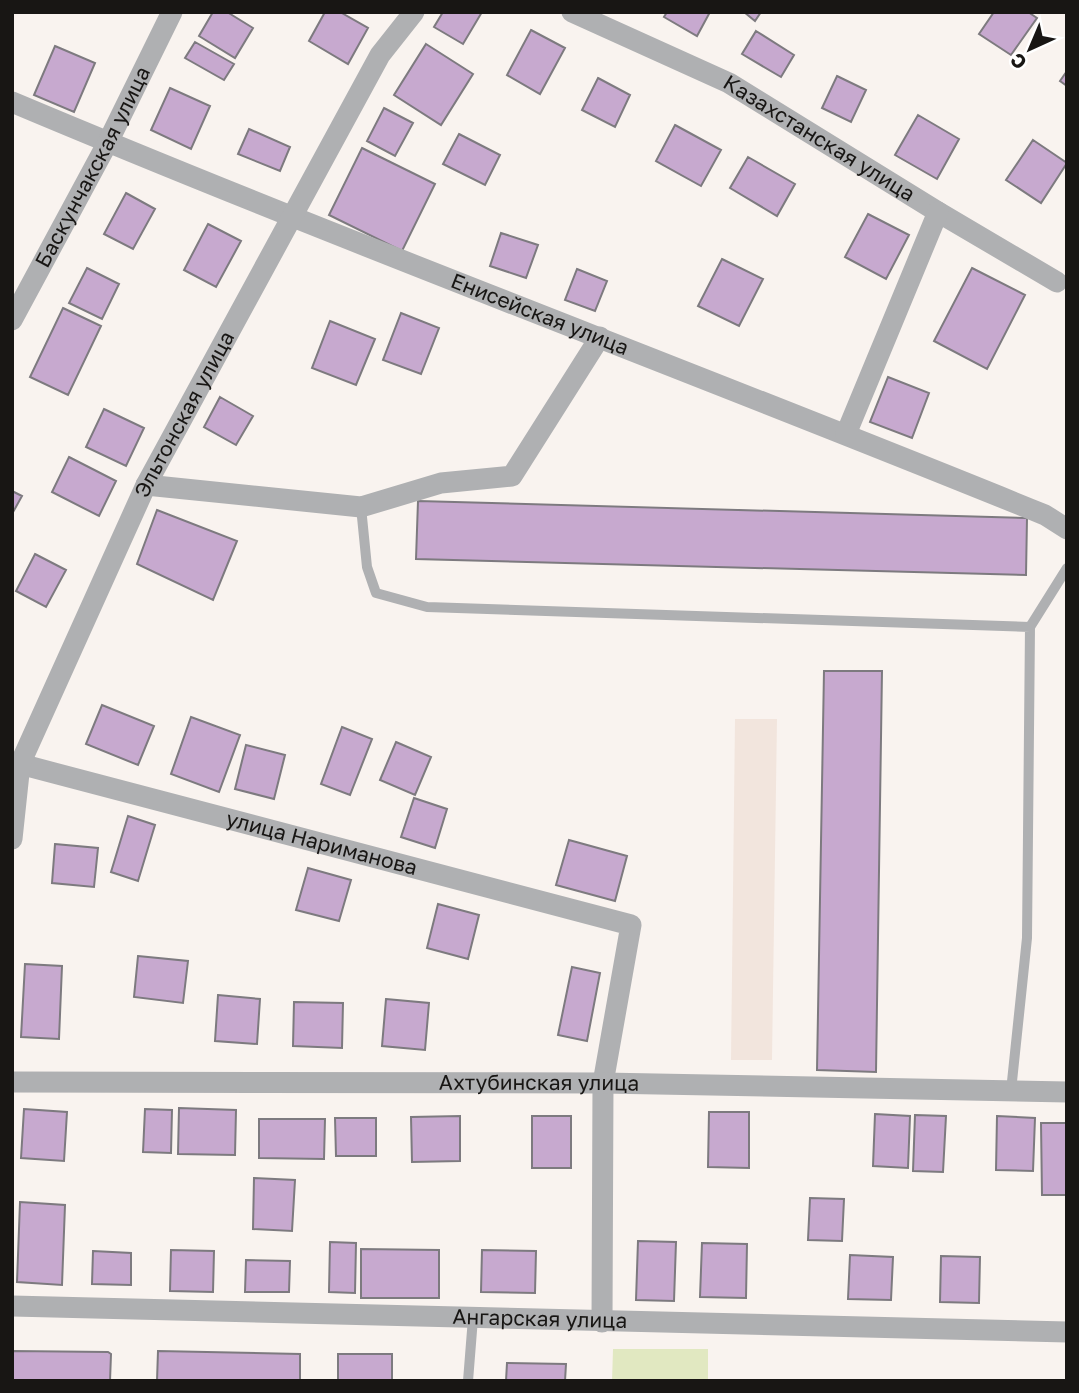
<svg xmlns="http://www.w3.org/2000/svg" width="1079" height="1393" viewBox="0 0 1079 1393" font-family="'Golos Text',sans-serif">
	<rect width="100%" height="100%" fill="#f9f3ef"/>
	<path fill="#f2e5dd" d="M735,719H777L772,1060H731Z"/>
	<path fill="#e1e8c1" d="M613,1349H708V1381H612Z"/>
	<path fill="#c7a9cf" stroke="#7d7a7f" stroke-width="2" d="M213,12H227L253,28L235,58L199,36Z
		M325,12H340L368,28L348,64L309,41Z
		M443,12H482L463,44L434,27Z
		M667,12H710L697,36L664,17Z
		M744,12H761L755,21Z
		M994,12H1028L1037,18L1011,55L979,34Z
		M531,30L565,48L540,94L507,75Z
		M756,31L794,55L781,77L742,54Z
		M195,42L234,64L224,80L185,58Z
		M426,44L473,74L441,125L394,95Z
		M55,46L95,63L74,112L34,95Z
		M1067,71V86L1060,81Z
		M837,76L866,90L851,122L822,108Z
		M598,78L630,95L615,127L582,110Z
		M170,88L210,106L191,149L151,130Z
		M384,108L413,123L395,156L367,141Z
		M918,115L959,139L937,179L895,155Z
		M675,125L721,150L701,186L656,161Z
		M249,129L290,147L280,171L238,154Z
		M459,134L500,155L485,185L443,164Z
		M1033,140L1067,163L1041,203L1006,180Z
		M362,148L435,184L402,251L329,215Z
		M748,157L795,184L777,216L730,188Z
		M126,193L155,209L133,249L104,234Z
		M868,214L909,235L886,279L845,257Z
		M208,224L241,241L216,287L184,270Z
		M501,233L538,245L526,278L490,266Z
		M722,259L763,279L739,326L698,306Z
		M87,268L119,284L102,319L69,303Z
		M972,268L1025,295L987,369L934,341Z
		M577,269L607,281L595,311L565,300Z
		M63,308L101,326L68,395L30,377Z
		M401,313L439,328L421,374L383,360Z
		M330,321L375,339L356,385L312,368Z
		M888,377L929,393L912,438L870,422Z
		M220,397L253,416L236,445L204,427Z
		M104,409L144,428L126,466L86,447Z
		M69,457L116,481L99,516L52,492Z
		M12,491L22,496L12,514Z
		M418,501L1027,518L1026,575L416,559Z
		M157,510L237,541L213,600L137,564Z
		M35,554L66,570L46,607L16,591Z
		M824,671H882L876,1072L817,1070Z
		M102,705L154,726L138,765L86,744Z
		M191,717L240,735L219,792L171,774Z
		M342,727L372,739L350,795L321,784Z
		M396,742L431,757L415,795L380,780Z
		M246,745L285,755L274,799L235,789Z
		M414,798L447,809L435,848L401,837Z
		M128,816L155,825L138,881L111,872Z
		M569,840L627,856L615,901L556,885Z
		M55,844L98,848L94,887L52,883Z
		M308,868L351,880L339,921L296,910Z
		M438,904L479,915L468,959L427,948Z
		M138,956L188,961L183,1003L134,997Z
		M25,964L62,966L59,1039L21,1037Z
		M572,967L600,973L587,1041L558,1035Z
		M218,995L260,999L257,1044L215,1041Z
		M386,999L429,1003L425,1050L382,1046Z
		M294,1002L343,1003L342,1048L293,1046Z
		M179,1108L236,1110L235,1155L178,1154Z
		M24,1109L67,1112L64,1161L21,1158Z
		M145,1109L172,1110L171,1153L143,1152Z
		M709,1112H749V1168L708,1167Z
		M875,1114L910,1116L908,1168L873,1166Z
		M915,1115L946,1116L943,1172L913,1171Z
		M460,1116V1161L412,1162L411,1117Z
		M532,1116H571V1168H532Z
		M997,1116L1035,1118L1033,1171L996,1170Z
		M335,1118H376V1156H336Z
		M259,1119H325L324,1159L259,1158Z
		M1041,1123H1067V1195H1042Z
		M254,1178L295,1180L292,1231L253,1229Z
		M810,1198L844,1199L842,1241L808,1240Z
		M20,1202L65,1205L62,1285L17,1282Z
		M638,1241L676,1242L674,1301L636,1300Z
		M330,1242L356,1243L355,1293L329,1292Z
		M702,1243L747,1244L746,1298L700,1297Z
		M361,1249L439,1250V1298H361Z
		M171,1250L214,1251L213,1292L170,1291Z
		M482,1250L536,1251L535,1293L481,1292Z
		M93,1251L131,1253V1285L92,1284Z
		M850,1255L893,1257L891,1300L848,1299Z
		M941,1256L980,1257L979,1303L940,1302Z
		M246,1260L290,1261L289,1292H245Z
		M12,1351L108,1352L111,1354L110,1381H12Z
		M158,1351L300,1354V1381H157Z
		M338,1354H392V1381H338Z
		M507,1363L566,1364L565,1381H506Z"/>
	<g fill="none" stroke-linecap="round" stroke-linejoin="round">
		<path stroke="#afb0b2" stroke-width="10" d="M361,507L367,567L376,593L427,607L1030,627
			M1011,1091L1027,938L1030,627L1067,568
			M468,1381L473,1318"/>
		<g stroke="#afb0b2" stroke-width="21">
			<path id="s1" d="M572,12L729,83L938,212L1057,282"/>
			<path id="s2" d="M12,102C354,246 702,375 1045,515L1067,529"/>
			<path id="s3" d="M12,320L108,142L172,12"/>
			<path d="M846,434L938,212"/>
			<path d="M146,485L361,507L441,483L512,476L600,337"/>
			<path id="s4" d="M12,763L20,764L631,925L603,1083L602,1322"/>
			<path id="s5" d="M12,839L20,764L146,485L380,55L414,12"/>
			<path id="s6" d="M12,1082L603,1083L1067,1092"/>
			<path id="s7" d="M12,1306L1067,1332"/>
		</g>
	</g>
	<g text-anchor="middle" stroke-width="6" stroke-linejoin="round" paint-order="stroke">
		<g font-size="21" fill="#181614" stroke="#fff">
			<text dy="7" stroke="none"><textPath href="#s1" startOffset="278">Казахстанская улица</textPath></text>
			<text dy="7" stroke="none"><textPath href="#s3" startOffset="173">Баскунчакская улица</textPath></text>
			<text dy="7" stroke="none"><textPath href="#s2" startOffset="569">Енисейская улица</textPath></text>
			<text dy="7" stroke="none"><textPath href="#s5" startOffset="462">Эльтонская улица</textPath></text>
			<text dy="7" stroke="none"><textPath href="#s4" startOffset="320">улица Нариманова</textPath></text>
			<text dy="7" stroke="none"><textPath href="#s6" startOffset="527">Ахтубинская улица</textPath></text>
			<text dy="7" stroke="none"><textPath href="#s7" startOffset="528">Ангарская улица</textPath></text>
		</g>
	</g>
	<rect width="1079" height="1393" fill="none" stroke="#181614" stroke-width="28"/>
	<g transform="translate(1030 49) rotate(224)" stroke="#ffffff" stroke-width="5" paint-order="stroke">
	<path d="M0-5L12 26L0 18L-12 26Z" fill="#181614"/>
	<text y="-10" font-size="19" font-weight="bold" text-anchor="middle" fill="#181614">С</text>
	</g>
</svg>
